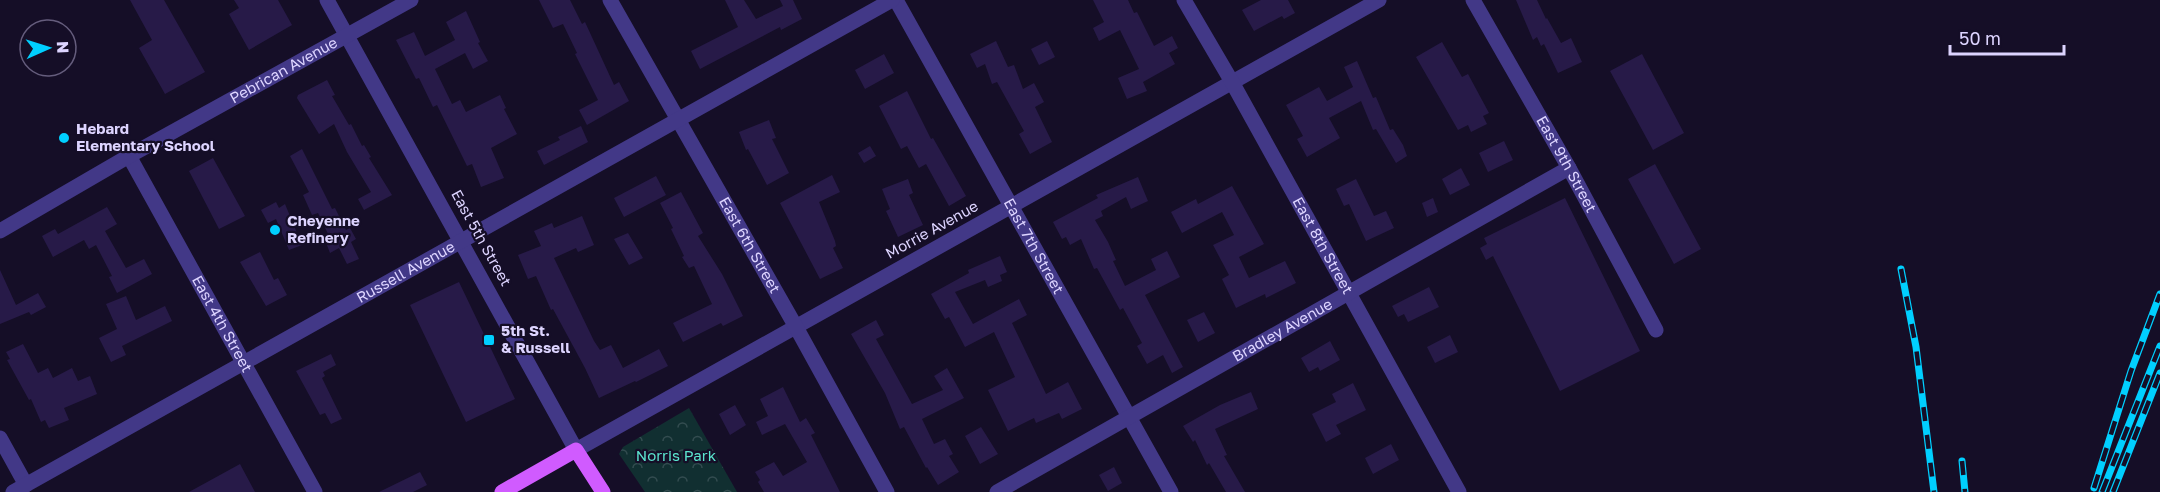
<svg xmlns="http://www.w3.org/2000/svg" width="2160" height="492" viewBox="0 0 2160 492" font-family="'Golos Text',sans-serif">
	<defs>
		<pattern id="park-crowns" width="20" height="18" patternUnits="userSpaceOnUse" patternTransform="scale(1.5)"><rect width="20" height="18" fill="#112f31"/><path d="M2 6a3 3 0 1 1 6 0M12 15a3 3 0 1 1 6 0" fill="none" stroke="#334c50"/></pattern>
	</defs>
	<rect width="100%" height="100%" fill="#150e27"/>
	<path fill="url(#park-crowns)" d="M689,408L737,492H645L619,454L623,447Z"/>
	<path fill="#271a48" d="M130,0H164L205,72L165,94L139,48L152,40Z
		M234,0H278L292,25L249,50L229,14L239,8Z
		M539,0H570L582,24L585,22L614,85L619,82L629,101L587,125L579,110L598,100L575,54L577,53L563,24L553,28Z
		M725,0H744L756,19L783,6L780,0H793L802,19L781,30L780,27L700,69L691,51L738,27Z
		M1093,0H1128L1134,13L1137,12L1154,46L1172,36L1178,48L1169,53L1175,64L1143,82L1147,91L1127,99L1118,78L1139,69L1120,30L1099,41L1093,28L1104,22Z
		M1261,0H1288L1295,13L1284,19L1282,16L1254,31L1242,10Z
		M1516,0H1537L1546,19L1547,18L1561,43L1571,38L1582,62L1558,73L1544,44L1541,46L1537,37L1533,40Z
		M466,11L480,42L478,43L488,61L473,69L465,53L435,69L452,104L460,100L466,112L500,95L506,108L504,109L517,134L491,148L504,178L481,187L472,164L467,166L437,105L433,107L419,78L416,79L396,40L414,32L425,56L455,40L446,22Z
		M996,41L1008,67L1014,65L1023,89L1034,83L1044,102L1035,107L1052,142L1030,154L1019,134L1024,131L997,82L992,84L985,64L977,68L970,54Z
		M1047,41L1055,57L1039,65L1031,49Z
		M1442,42L1462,77L1468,74L1489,113L1483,116L1487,124L1471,132L1468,125L1458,130L1416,57Z
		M884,54L894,73L865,89L855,70Z
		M1642,54L1684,133L1653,150L1610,71Z
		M1357,61L1373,98L1376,97L1390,130L1393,129L1403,145L1407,156L1396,163L1376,129L1373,130L1361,101L1329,118L1340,138L1307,157L1297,139L1303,136L1286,105L1319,87L1327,101L1353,87L1344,67Z
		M327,80L335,95L332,96L349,125L351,124L362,146L364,145L371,157L369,158L392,195L364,210L358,199L371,192L347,152L334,124L319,134L297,98L298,95Z
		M907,91L931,139L933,138L966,196L949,206L926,164L919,168L907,146L901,149L879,106Z
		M769,120L776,138L772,139L789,173L767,185L748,149L746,150L739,132Z
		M581,126L588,142L544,165L537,151L560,140L558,137Z
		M1504,141L1513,160L1488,172L1479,153Z
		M870,146L876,156L864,163L858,153Z
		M302,149L332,209L335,208L346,230L350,228L356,239L351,242L359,259L347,264L339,248L330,253L325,240L330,238L318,213L312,215L303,195L309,192L290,156Z
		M213,158L245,216L219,229L189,171Z
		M1655,164L1701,249L1674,264L1628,179Z
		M1461,168L1470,185L1450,195L1442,179Z
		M832,175L840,192L819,202L835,241L836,246L833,248L843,268L820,279L780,203Z
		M656,176L666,195L624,217L614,198Z
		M1138,177L1148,201L1131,209L1126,197L1101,211L1103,216L1095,220L1108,242L1116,260L1113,261L1125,286L1156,270L1151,259L1167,251L1180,277L1145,295L1183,367L1172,373L1163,355L1147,364L1137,346L1142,343L1123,308L1120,310L1097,268L1094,269L1081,239L1070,245L1066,237L1062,239L1053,222L1098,198L1096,195Z
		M908,179L913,193L909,195L923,225L898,237L886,211L890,209L882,189Z
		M1356,179L1374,216L1386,211L1394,228L1366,241L1349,204L1344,206L1336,189Z
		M1232,186L1264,244L1239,257L1249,278L1285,261L1296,283L1266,298L1265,294L1236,308L1222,279L1229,275L1213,245L1234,235L1222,212L1182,233L1171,212L1196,199L1198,204Z
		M681,192L703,233L698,236L722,274L743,316L723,326L721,323L683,342L673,323L712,304L694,266L689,268L682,257L684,256L671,229L673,228L660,203Z
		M1433,198L1438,212L1427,217L1422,203Z
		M1565,198L1640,351L1560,391L1493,256L1486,260L1480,248L1487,244L1484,238Z
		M276,202L279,208L285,204L302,245L289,250L276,219L268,223L261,210Z
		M107,207L117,224L105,231L126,268L144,259L152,274L117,293L109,277L112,276L96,245L89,249L84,240L53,257L42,236L55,229L58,234Z
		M582,216L594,245L578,252L576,248L554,258L594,341L600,350L611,345L623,368L659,349L668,366L636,382L635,381L599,398L585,368L553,309L551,310L536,276L528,279L518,255L541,246L534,231L552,223L554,228Z
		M628,233L643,258L629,265L614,239Z
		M260,252L274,280L278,278L287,295L266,306L240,262Z
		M1000,256L1007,272L1000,275L1002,281L988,287L985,280L955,292L973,324L1019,299L1027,315L1012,323L1046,394L1068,382L1082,409L1062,419L1059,413L1036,423L1034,418L1008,431L988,390L1015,377L994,332L965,347L949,317L945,319L931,294L969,273L968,270Z
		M0,270L16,305L38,293L46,307L31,315L29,312L0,324Z
		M459,282L515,399L466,422L410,305Z
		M1429,287L1439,307L1408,322L1404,314L1398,317L1392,306Z
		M126,296L136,320L165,306L172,321L122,346L126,355L111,362L99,338L117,329L106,304Z
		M1204,312L1215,333L1198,342L1187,320Z
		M876,320L884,335L876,339L912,404L943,390L934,376L947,368L964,398L922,419L934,444L945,439L953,454L949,456L959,472L938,485L927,467L926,468L904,427L900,429L885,393L851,334Z
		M1450,335L1458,352L1435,363L1427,347Z
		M1330,341L1340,360L1320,371L1318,367L1309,372L1301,358Z
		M23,344L38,373L48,368L53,378L72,368L78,381L90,376L97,394L64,408L69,420L49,428L45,420L41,422L31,399L29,400L7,360L10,359L6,352Z
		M331,354L336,365L323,372L325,376L322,378L342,419L331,424L325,413L320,415L296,371Z
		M1353,383L1366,410L1336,425L1341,434L1326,442L1312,414L1336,402L1332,394Z
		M783,387L800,422L806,418L815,433L811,435L840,492H764L758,482L760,480L755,472L774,462L783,476L807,462L785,424L762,435L756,422L768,416L760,399Z
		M1251,392L1258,409L1215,429L1227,455L1224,456L1245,492H1226L1209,463L1207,465L1195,440L1193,442L1183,426L1220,405Z
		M735,405L746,425L730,435L719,414Z
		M981,427L998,454L980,464L965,436Z
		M1391,444L1399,460L1373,474L1365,458Z
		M240,464L255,492H189Z
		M1114,467L1122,483L1108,491L1099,475Z
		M420,472L427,485L413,492H379Z"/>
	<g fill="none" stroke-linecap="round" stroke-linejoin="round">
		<g stroke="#423887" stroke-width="15">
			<path d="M327,0L576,450L1379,0"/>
			<path id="s1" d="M610,0L796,327L887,492"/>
			<path id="s2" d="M896,0L1171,492"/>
			<path id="s3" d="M1184,0L1232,82L1459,492"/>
			<path id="s4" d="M1473,0L1569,168L1656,330"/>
			<path id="s5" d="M129,156L315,492"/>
			<path id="s6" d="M0,231L129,156L411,0"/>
			<path d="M0,438L26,485"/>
			<path id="s7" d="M13,492L892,0"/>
			<path id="s8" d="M997,492L1569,168"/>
		</g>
		<path stroke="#d05bff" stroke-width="15" d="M502,492L576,450L603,492"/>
		<defs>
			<path id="rail" d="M1901,269L1916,347L1934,492
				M1962,461L1965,492
				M2094,488L2131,371L2160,294
				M2102,492L2160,346
				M2113,492L2160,373"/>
		</defs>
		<use href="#rail" stroke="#00cfff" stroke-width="7"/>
		<use href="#rail" stroke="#150e27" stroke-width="4.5" stroke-dasharray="14" stroke-linecap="butt"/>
	</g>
	<g fill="#00cfff" stroke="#150e27" stroke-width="2">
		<circle cx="64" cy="138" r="6"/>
		<circle cx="275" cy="230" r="6"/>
		<rect x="483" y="334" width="12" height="12" rx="3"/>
	</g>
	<g text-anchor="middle" stroke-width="4.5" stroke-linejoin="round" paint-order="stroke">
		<g font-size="15" fill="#ddd4ff" stroke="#150e27">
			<text dy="5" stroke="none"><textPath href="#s6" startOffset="326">Pebrican Avenue</textPath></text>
			<text dy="5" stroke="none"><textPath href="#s4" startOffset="189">East 9th Street</textPath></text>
			<text transform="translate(932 230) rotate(-29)" y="5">Morrie Avenue</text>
			<text transform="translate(481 238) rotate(61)" y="5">East 5th Street</text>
			<text dy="5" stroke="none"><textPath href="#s1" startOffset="282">East 6th Street</textPath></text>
			<text dy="5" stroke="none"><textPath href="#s2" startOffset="282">East 7th Street</textPath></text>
			<text dy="5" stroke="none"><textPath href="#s3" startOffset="282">East 8th Street</textPath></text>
			<text dy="5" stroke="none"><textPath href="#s7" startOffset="450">Russell Avenue</textPath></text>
			<text dy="5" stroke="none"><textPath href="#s5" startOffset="192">East 4th Street</textPath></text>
			<text dy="5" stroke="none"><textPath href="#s8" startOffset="328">Bradley Avenue</textPath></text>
		</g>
		<g font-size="15" font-weight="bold" fill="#ddd4ff" stroke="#150e27" text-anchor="start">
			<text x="76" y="134">Hebard<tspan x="76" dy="17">Elementary School</tspan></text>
			<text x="287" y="226">Cheyenne<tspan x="287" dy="17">Refinery</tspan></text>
			<text x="501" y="336">5th St.<tspan x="501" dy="17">&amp; Russell</tspan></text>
		</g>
		<g font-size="15" fill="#5be4ce" stroke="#150e27">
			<text x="676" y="461">Norris Park</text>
		</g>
	</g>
	<g transform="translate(48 48) rotate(87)"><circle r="28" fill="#150e27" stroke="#655d7d" stroke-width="1.5"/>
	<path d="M0-4.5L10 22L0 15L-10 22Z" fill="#00cfff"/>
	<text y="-9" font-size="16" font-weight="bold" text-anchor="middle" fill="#ddd4ff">N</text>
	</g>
	<path d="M1950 45v9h114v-9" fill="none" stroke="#ddd4ff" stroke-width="3"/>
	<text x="1959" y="45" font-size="18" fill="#ddd4ff" stroke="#150e27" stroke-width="4.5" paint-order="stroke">50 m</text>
</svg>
